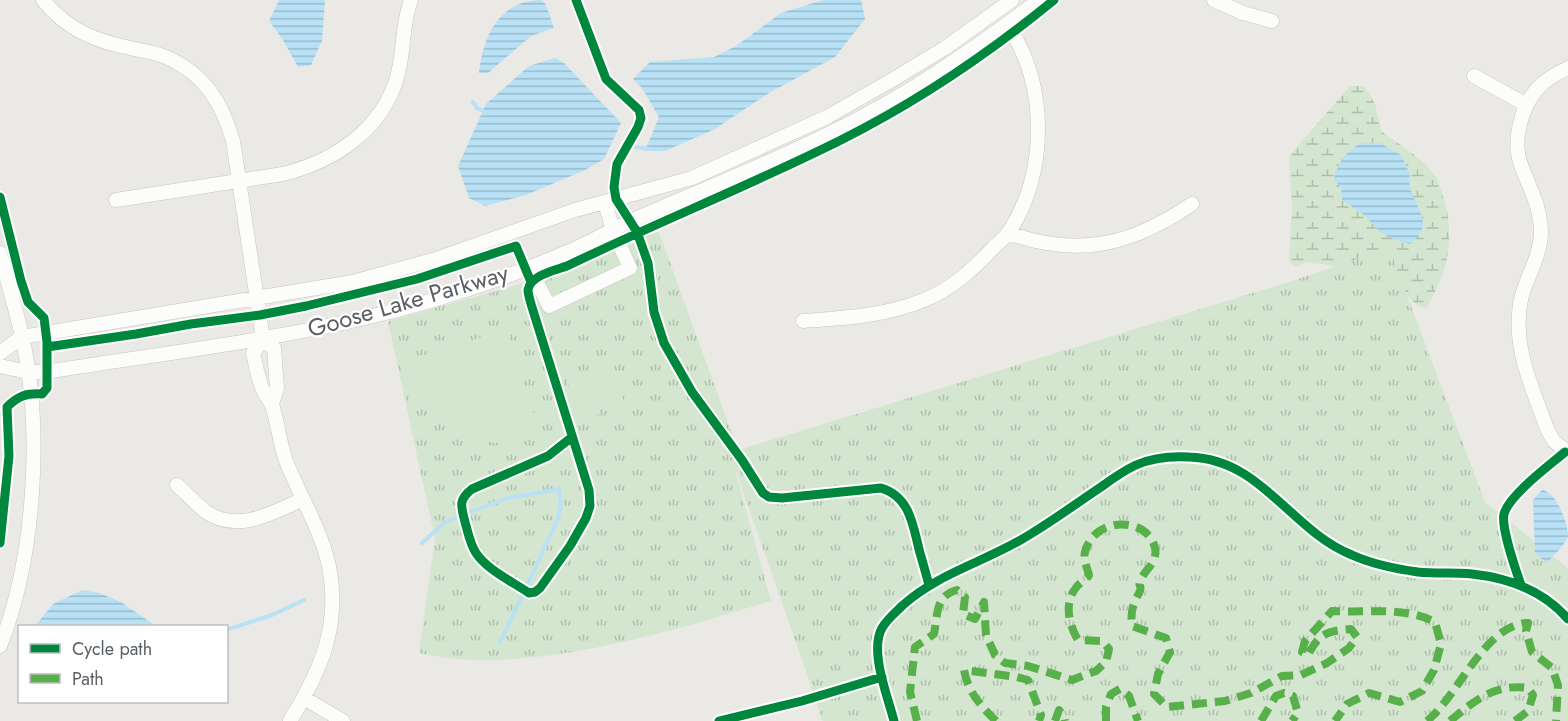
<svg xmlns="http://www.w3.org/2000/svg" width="1568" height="721" viewBox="0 0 1568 721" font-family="Jost,sans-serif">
	<defs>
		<pattern id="wetland-marsh" width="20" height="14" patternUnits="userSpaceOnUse" patternTransform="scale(1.5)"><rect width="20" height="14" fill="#d4e6d0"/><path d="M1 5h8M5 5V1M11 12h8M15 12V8" fill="none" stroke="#afbeac"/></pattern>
		<pattern id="park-tufts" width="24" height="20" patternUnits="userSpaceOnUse" patternTransform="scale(1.5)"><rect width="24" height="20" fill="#d4e6d0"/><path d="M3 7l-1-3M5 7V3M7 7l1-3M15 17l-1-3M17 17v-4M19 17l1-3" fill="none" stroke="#afbeac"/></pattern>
		<pattern id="water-rules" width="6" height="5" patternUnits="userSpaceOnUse" patternTransform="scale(1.5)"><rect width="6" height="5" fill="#b8e1f6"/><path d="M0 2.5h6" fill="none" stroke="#99bacb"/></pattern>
	</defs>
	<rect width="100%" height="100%" fill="#eae9e5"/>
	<path fill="url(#wetland-marsh)" d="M1350,86H1364L1375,104L1382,132C1400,145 1422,157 1435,176C1439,181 1440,188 1442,193C1456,234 1449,272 1426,308L1417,305L1388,277L1361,270L1306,262L1296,267L1289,262L1292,208L1289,156Z"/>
	<path fill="url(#park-tufts)" d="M657,227L738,450L1289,282L1389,248L1485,502L1568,568V721H823L816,703L769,714L742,718L740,712L777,704L813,691L734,466L771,601C705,621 641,641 572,652C517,660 474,665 419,653L435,539L388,321L549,276Z"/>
	<path fill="#d4e6d0" d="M498,332L508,336L542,437C528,440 514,443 500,443C463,442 425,417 407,386C403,379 401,371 399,363Z
		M610,365L625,404L606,411L592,372Z
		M585,374L600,414L582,420L567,381Z"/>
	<path fill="url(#water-rules)" d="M279,0H325L322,41L311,65L298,67L283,40L269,21Z
		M542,0L546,5L554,28L531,36L488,73H479C483,36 499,0 542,0Z
		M823,0H861L865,19L835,57L769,93L715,129L665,151H645L659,117L642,88L633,79L650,62L714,57L736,46L781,13Z
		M555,58L564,63L621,123L604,159L585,170L526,195L485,206L469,198L458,166L486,104L529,66Z
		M1380,143L1401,155L1410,174C1405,194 1428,213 1422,229C1420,235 1415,240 1410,244L1395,240L1380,232L1363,214L1342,200L1341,188L1334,179C1336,166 1347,150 1360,144C1366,142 1375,143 1380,143Z
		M1542,490C1556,491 1568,523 1568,536C1565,545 1553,556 1547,563L1535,553L1533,500Z
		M82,590L99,593L121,602L156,626H35L53,604Z"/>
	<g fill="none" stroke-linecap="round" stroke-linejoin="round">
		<path stroke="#b8e1f6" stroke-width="4" d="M473,102L477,108L486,112
			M633,147L651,149
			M468,513L508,498L559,489L561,506L557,521L500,643
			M422,543L445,522L458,517
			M226,630L272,615L304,600"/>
		<defs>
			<path id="minor" d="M43,0C66,29 95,41 130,48C142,51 155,52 166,57C205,74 222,103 233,141L263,339
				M1214,0L1243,13L1272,21
				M1568,68C1557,73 1546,79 1538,88C1521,107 1512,141 1521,165C1530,190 1541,206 1541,234C1540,256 1528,275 1522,295C1510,343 1532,387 1548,431L1554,441L1568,453
				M1474,76L1527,105
				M116,200L283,174C339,160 390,124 400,64C404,42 403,21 411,0
				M1008,233C1078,258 1132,245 1192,204
				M0,253C7,281 16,308 22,337C43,429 35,558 0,646
				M529,267L549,306L630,268L613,230L605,202
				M803,321C844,318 886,316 924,300C952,289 973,269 993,248C998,243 1005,238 1009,232C1048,171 1048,84 1007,24
				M263,339L253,353C256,365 258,381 264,392C267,398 271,402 273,408C278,425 280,444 286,461C300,496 321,530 329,566C341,626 320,672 290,721
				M263,339L274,348L277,388L272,404
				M0,353L22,337L353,282L436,259L575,210L692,178L827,117L892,80L945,48L1012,0
				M0,366L28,372H46C152,355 260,342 365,318C434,302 504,279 570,251C591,242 611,230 633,220C699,191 766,165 830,133C905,97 973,50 1039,0
				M177,485C186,493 195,503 205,511C236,534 273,513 303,499
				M304,698L343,721"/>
		</defs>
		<use href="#minor" stroke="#c6c6c6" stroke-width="15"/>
		<use href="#minor" stroke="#fcfcfb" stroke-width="14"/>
		<path stroke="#58b04a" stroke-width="8" stroke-dasharray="15 8" stroke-linecap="butt" d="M917,721L910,692L915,647L934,634C938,614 935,596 957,590L965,597L963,614L975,619L984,602L986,635L995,655L1005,663L1028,666L1072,680L1096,671L1106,662L1109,649L1102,641L1078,640C1069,625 1064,604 1075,589C1079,583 1085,580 1089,575C1087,567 1083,560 1085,552C1093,517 1147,515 1155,548C1158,563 1145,569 1140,581C1138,588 1142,584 1140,591C1139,594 1137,596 1136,599C1131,609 1131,616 1132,626L1166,638L1170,652L1158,674L1154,694L1167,707L1225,701L1251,693L1282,676L1301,675L1327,663L1349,648L1357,637L1351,629C1328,631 1319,633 1308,655L1302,652L1305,641L1332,611C1367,613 1403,606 1435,622L1441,644L1434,670L1422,691L1400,702L1369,693L1347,704L1335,721
			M996,721C980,705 968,692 964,670L1017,677L1028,680L1041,715L1039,721
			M1055,721L1059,710L1064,716L1065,721
			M1106,721V707L1111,694L1120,689L1129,696L1138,721
			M1261,721L1276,696L1284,693L1293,696L1298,713L1292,721
			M1427,721C1459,695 1485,624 1528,623L1526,631L1532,652L1552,668L1558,685L1556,721
			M1450,721C1474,701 1495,683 1528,688L1533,695L1528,711L1515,721"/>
		<defs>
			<path id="cycleway" d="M576,0L606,79L639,110L641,118L638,127L617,164L614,187L616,199L637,232L648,263L654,312L664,343L692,392L742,460L763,493L769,497L782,498L881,488C911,497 913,527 920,553C923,563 926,574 929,585
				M0,197L21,281L28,302L44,318L47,342V388L42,394C26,393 18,396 7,407L9,456L0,543
				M47,347L136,334L191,324L260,315L306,306L417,279L516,246L531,282
				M572,437L548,456L472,489C458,500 461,506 465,522C468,532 470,544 476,553C487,570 513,582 529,593L535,592L540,588L570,546L586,518L590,506L589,490L531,304C530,300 528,294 528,290C530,275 556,270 567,266C658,222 751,185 841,140C917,102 988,54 1054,0
				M1521,585C1516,571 1501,527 1504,514C1509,495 1550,465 1565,452
				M719,721L802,701L882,677
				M894,721C888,697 869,651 882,628C887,619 896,612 903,605C940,572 988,561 1029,535C1054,520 1077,503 1101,487C1112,479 1123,471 1136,465C1152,458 1171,456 1189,457C1262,459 1290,530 1352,555C1372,564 1396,569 1418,572C1436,574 1454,572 1472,574C1509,578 1544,591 1568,619"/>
		</defs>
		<use href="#cycleway" stroke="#fff" stroke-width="13"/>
		<use href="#cycleway" stroke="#00873e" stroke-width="9"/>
	</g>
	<g text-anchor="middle" stroke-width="4.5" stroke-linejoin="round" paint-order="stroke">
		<g font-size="24" fill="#5a5f63" stroke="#fff">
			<text transform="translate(408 301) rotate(-16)" y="8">Goose Lake Parkway</text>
		</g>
	</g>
	<rect x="18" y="625" width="210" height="78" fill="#ffffff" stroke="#bdbfc1" stroke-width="1.5"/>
	<rect x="30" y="644" width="30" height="9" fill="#00873e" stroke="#bdbfc1" stroke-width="1.5"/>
	<text x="72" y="655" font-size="18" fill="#5a5f63">Cycle path</text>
	<rect x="30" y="674" width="30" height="9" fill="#58b04a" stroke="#bdbfc1" stroke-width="1.5"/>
	<text x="72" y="685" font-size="18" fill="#5a5f63">Path</text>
</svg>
